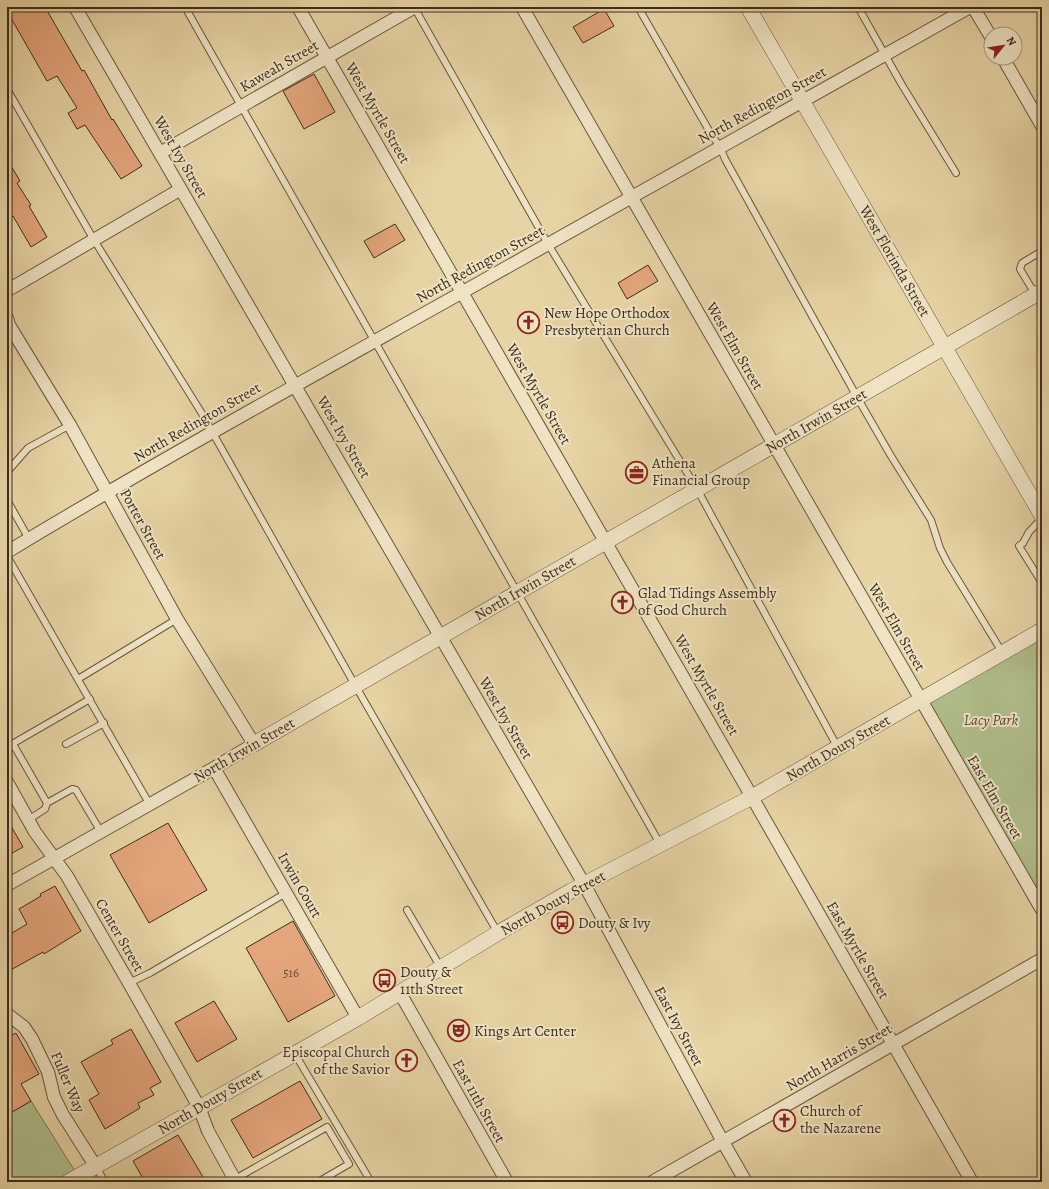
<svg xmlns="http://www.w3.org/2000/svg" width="1049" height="1189" viewBox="0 0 1049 1189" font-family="Alegreya,serif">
	<rect width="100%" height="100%" fill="#e7d4a5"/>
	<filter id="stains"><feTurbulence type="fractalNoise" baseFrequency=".005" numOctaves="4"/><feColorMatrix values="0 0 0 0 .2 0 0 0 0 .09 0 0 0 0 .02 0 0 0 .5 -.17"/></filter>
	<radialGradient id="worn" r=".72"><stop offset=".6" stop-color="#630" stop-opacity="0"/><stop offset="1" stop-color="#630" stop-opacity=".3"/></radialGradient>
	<path fill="#b0be8b" stroke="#777653" d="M1042,630V910L921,701Z
		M31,1101L78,1176L68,1182H7V1115Z"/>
	<path fill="#e4a57c" stroke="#3e2d1b" d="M15,7H45L82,71L84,70L112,120L113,119L142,166L121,179L85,125L77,129L68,113L77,108L57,76L47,81L7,11Z
		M604,9L614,26L583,43L573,27Z
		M314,74L335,112L304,129L283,91Z
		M7,159L20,181L17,183L31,205L29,206L47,237L31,247L13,216L7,220Z
		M395,224L405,240L374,258L364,241Z
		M648,265L658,281L627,299L618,283Z
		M7,819L23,847L7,856Z
		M168,823L207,890L149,923L110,855Z
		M55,886L81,931L44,954L43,952L7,972V936L27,924L19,909L41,896L40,894Z
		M293,921L335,996L288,1022L246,948Z
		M214,1001L237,1039L197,1062L175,1023Z
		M131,1029L161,1082L150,1088L154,1095L138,1103L140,1108L105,1129L89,1100L99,1094L81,1062L113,1044L111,1040Z
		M16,1033L39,1074L21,1084L31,1101L7,1115V1038Z
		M300,1081L322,1119L253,1158L231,1120Z
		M178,1135L206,1182H145L133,1161Z"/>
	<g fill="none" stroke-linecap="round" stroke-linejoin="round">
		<defs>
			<path id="service" d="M185,7L660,844
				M414,7L548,244L697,489L838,748
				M638,7L711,134L720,147L725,159L857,397L891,456L931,520L940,548L947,562L1002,652
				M858,7L902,85L956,173
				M7,89L94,240L201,412L355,685L498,933
				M1035,294L1020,269L1022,263L1042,251
				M7,472L28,448L70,425
				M7,500L29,539
				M1042,518L1029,532L1023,543L1019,546L1042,583
				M7,556L150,805
				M78,679L177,619
				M13,744L47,803L45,809L28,820
				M66,744L104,723
				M7,747L90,699
				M47,803L72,789L76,790L101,832
				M407,910L441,968
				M129,983L150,973L286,893
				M295,1054L371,1182
				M96,1167L105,1182
				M235,1179L327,1127L349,1164L318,1182"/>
			<path id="minor" d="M75,7L584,884L723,1142L746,1182
				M298,7L752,797L972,1182
				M522,7L1042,910
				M973,7L991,37
				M1003,58L1042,126
				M160,153L415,7
				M8,290L181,189
				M7,318L9,325L70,425L177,619L254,744L214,768L7,885
				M7,552C156,462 309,378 461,293C631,198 800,102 970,7
				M214,768L358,1018
				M7,782L35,832L67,876L129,983L199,1107L208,1131L236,1182
				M400,993L507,1182
				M7,1014L24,1027L32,1039L48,1072L54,1097L63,1115L96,1167
				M652,1182L1042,959"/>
			<path id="tertiary" d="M748,7L1042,516
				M254,744L1042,291
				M68,1182L358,1018L498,933L571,891L752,797L1042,630"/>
		</defs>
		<use href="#service" stroke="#68573e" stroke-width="8"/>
		<use href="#minor" stroke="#68573e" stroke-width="14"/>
		<use href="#tertiary" stroke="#68573e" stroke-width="16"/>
		<use href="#service" stroke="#efe3c4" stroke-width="6"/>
		<use href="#minor" stroke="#efe3c4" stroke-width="12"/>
		<use href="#tertiary" stroke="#efe3c4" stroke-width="15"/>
	</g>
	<defs>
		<symbol id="church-ring" viewBox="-11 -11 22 22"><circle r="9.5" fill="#efe3c4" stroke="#8f2418" stroke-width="1.5"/><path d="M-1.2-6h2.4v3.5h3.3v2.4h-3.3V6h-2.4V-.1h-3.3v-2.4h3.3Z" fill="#8f2418"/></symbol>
		<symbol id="office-ring" viewBox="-11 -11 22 22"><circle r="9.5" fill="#efe3c4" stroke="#8f2418" stroke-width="1.5"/><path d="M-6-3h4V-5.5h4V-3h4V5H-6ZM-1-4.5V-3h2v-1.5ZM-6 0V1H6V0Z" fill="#8f2418"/></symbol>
		<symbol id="bus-ring" viewBox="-11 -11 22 22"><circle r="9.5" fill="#efe3c4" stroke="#8f2418" stroke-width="1.5"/><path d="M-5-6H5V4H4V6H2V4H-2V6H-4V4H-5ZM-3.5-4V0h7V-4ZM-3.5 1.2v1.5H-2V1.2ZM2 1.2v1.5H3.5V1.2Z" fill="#8f2418"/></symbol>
		<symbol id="theatre-ring" viewBox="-11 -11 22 22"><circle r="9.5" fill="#efe3c4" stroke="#8f2418" stroke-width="1.5"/><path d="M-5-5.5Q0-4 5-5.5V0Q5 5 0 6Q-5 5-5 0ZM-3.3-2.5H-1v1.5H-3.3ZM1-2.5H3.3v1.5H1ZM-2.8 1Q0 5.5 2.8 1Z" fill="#8f2418"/></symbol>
	</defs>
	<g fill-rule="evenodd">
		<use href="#church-ring" x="516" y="310" width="25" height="25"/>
		<use href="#office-ring" x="624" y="460" width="25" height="25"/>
		<use href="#church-ring" x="610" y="590" width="25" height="25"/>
		<use href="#bus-ring" x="550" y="910" width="25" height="25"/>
		<use href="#bus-ring" x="372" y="968" width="25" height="25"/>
		<use href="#theatre-ring" x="446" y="1018" width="25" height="25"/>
		<use href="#church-ring" x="394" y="1048" width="25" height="25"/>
		<use href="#church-ring" x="772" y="1108" width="25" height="25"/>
	</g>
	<g text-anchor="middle" stroke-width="4" stroke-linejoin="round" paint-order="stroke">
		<g font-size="13" fill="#684b33">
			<text x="291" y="977">516</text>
		</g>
		<g font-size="15" fill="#3e2d1b" stroke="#efe3c4">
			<text transform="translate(279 66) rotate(-30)" y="5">Kaweah Street</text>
			<text transform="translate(762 105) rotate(-29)" y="5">North Redington Street</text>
			<text transform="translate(378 113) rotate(60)" y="5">West Myrtle Street</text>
			<text transform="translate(181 157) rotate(60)" y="5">West Ivy Street</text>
			<text transform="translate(895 261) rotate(60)" y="5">West Florinda Street</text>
			<text transform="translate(480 264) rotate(-29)" y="5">North Redington Street</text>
			<text transform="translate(735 346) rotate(60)" y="5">West Elm Street</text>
			<text transform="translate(539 394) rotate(60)" y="5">West Myrtle Street</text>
			<text transform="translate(816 421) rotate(-30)" y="5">North Irwin Street</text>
			<text transform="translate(197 422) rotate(-30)" y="5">North Redington Street</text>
			<text transform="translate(344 437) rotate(60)" y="5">West Ivy Street</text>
			<text transform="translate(143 524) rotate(61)" y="5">Porter Street</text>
			<text transform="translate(525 588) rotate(-30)" y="5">North Irwin Street</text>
			<text transform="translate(897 627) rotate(60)" y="5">West Elm Street</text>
			<text transform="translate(707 685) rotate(60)" y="5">West Myrtle Street</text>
			<text transform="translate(506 718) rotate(60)" y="5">West Ivy Street</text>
			<text transform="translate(838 748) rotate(-30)" y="5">North Douty Street</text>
			<text transform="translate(244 750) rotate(-30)" y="5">North Irwin Street</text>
			<text transform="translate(995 797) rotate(60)" y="5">East Elm Street</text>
			<text transform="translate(300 885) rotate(60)" y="5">Irwin Court</text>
			<text transform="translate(553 903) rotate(-29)" y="5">North Douty Street</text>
			<text transform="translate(120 935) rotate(60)" y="5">Center Street</text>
			<text transform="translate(858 950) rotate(60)" y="5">East Myrtle Street</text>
			<text transform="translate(679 1026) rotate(62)" y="5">East Ivy Street</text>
			<text transform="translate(839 1057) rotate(-30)" y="5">North Harris Street</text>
			<text transform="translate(68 1082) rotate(67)" y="5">Fuller Way</text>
			<text transform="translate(210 1101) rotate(-30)" y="5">North Douty Street</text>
			<text transform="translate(479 1101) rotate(61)" y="5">East 11th Street</text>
		</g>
		<g font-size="15" fill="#3e2d1b" stroke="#efe3c4" text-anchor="start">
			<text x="544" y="318">New Hope Orthodox<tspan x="544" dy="17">Presbyterian Church</tspan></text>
			<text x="652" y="468">Athena<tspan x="652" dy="17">Financial Group</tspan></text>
			<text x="638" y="598">Glad Tidings Assembly<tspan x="638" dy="17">of God Church</tspan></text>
			<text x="578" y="928">Douty &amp; Ivy</text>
			<text x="400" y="977">Douty &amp;<tspan x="400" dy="17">11th Street</tspan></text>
			<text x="474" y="1036">Kings Art Center</text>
			<text x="390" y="1057" text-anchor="end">Episcopal Church<tspan x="390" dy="17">of the Savior</tspan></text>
			<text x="800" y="1116">Church of<tspan x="800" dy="17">the Nazarene</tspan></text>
		</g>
		<g font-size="15" font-style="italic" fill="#554a31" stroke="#efe3c4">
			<text x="991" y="725">Lacy Park</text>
		</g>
	</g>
	<rect width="1049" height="1189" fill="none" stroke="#e7d4a5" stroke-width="24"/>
	<rect x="8" y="8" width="1033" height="1173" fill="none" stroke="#3e2d1b" stroke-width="2"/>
	<rect x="12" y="12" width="1025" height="1165" fill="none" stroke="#3e2d1b"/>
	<g transform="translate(1003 46) rotate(60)"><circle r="19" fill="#efe3c4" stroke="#a89a80"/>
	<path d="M0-3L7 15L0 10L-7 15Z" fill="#8f2418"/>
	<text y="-6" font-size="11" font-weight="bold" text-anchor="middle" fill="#3e2d1b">N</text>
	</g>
	<rect width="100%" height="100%" filter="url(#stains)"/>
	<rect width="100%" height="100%" fill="url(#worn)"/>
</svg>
